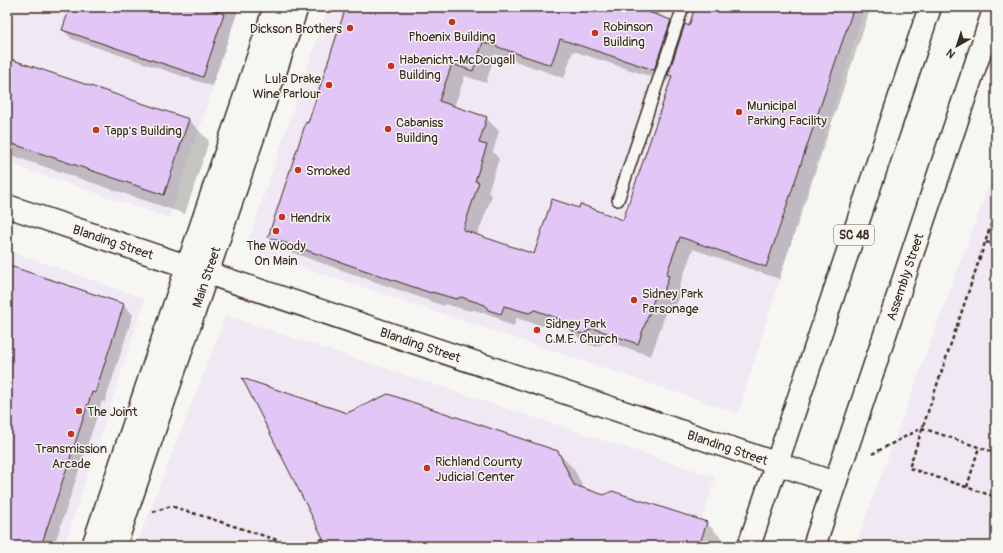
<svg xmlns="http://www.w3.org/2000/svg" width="1003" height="553" viewBox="0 0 1003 553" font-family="Pangolin,sans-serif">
	<rect width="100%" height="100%" fill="#f6f6f2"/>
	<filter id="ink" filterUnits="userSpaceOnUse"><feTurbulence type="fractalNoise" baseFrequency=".025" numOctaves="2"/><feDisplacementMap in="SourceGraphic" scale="8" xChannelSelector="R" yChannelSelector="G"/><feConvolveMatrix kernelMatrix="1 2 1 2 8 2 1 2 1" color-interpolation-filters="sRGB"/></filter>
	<g filter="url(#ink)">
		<path fill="#f0e8f3" d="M7,7H240L169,218L7,163Z
			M328,7H865L738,413L246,248Z
			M996,166V546H855Z
			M7,250L145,299L64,546H7Z
			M226,316L715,477L694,546H136Z"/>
		<path fill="#0003" fill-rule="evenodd" d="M71,7H239L212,86L72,39L63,30Z
			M348,7H662L659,17L671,20L683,33L690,27L696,7H871L779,279L693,249L679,287L682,290L675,309L668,306L651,356L606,341L597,347L584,343L571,330L548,323L542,326L516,318L514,326L502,322L497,317L474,310L470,311L445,304L444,306L282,249L269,237L309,124ZM573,51L667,82L670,75L672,78L624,221L580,209L534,255L477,236L492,196L488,192L499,159L493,152L499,131L486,118L454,107L465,76L486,83L495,54L564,78Z
			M7,59L189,120L209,141L185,214L7,154Z
			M7,266L124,305L133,315L105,402L102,401L54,546H7Z
			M347,414L557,452L574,469L584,489L605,496L612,492L707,523L723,540L721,546H327Z
			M996,537V546H993Z"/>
		<path fill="#e2c7f6" stroke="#3b2a1e" d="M70,7H203L224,14L203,77L62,30Z
			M346,7H634L671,20L654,70L560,39L551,65L483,42L473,71L452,64L439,101L487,117L479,143L487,145L475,181L479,182L463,230L534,254L552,199L579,208L580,204L623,220L672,76L668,75L685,24L689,26L695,7H854L766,267L680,237L666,275L669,276L662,297L656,294L638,344L593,328L583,334L570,330L565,321L535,310L529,313L504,306L501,314L488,310L485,305L461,297L456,299L432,292L431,293L268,237L306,122L308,123Z
			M7,58L189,119L164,195L7,142Z
			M7,265L124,304L95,393L92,392L41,546H7Z
			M242,378L347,413L388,394L558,451L574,485L604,495L612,491L707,522L699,546H327Z"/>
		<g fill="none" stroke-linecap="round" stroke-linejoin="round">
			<defs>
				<path id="service" d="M618,200L683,7"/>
				<g id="tertiary">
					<path id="s1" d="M7,206L835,483"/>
				</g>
				<g id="secondary">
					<path d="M93,546L275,7"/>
					<path id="s2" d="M115,546L297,7"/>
				</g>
				<g id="primary">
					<path d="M749,546L930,7"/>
					<path id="s3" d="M814,546L995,7"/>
				</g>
			</defs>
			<use href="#service" stroke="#3b2a1e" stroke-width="14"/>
			<use href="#tertiary" stroke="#3b2a1e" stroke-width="25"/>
			<use href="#secondary" stroke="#3b2a1e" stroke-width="25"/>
			<use href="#primary" stroke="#3b2a1e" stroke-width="25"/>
			<path stroke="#3b2a1e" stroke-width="2.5" stroke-dasharray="4 3" stroke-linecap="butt" d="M996,210L909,468L996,497
				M986,242L996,245
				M872,454L922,428L996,453
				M967,487L979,447
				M153,512L171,506L296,546
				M300,546L323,539"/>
			<use href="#service" stroke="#f6f6f2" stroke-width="11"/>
			<use href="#tertiary" stroke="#f6f6f2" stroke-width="22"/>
			<use href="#secondary" stroke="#f6f6f2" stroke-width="22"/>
			<use href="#primary" stroke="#f6f6f2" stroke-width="22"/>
		</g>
	</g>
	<g fill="#c8321e" stroke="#f6f6f2" stroke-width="1.5">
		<circle cx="452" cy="22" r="4"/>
		<circle cx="350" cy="28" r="4"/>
		<circle cx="595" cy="33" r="4"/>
		<circle cx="391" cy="66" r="4"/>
		<circle cx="329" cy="85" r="4"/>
		<circle cx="739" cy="112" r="4"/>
		<circle cx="388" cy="129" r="4"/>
		<circle cx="96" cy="130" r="4"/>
		<circle cx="298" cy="170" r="4"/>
		<circle cx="282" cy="217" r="4"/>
		<circle cx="276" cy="231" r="4"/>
		<circle cx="634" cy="300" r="4"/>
		<circle cx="537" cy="330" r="4"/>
		<circle cx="79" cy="411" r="4"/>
		<circle cx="71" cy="434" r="4"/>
		<circle cx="427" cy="468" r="4"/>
	</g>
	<g text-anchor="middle" stroke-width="3" stroke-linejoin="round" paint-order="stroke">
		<rect fill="#f6f6f2" stroke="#73675e" stroke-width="1" x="834" y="225" width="40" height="20" rx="3"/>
		<g font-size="12" font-weight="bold" fill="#3b2a1e">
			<text x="854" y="239">SC 48</text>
		</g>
		<g font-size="13" fill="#3b2a1e" stroke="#f6f6f2" text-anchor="start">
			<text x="603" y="31">Robinson<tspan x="603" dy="15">Building</tspan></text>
			<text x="342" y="33" text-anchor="end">Dickson Brothers</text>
			<text x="452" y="41" text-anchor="middle">Phoenix Building</text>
			<text x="399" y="64">Habenicht-McDougall<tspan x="399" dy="15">Building</tspan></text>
			<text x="321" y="83" text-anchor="end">Lula Drake<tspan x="321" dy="15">Wine Parlour</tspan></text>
			<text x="747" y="110">Municipal<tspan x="747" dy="15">Parking Facility</tspan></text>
			<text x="396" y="127">Cabaniss<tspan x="396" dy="15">Building</tspan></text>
			<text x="104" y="135">Tapp's Building</text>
			<text x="306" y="175">Smoked</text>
			<text x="290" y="222">Hendrix</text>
			<text x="276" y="250" text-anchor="middle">The Woody<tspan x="276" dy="15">On Main</tspan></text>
			<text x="642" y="298">Sidney Park<tspan x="642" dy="15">Parsonage</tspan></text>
			<text x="545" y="328">Sidney Park<tspan x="545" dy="15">C.M.E. Church</tspan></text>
			<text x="87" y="416">The Joint</text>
			<text x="71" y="453" text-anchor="middle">Transmission<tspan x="71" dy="15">Arcade</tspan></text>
			<text x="435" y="466">Richland County<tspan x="435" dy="15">Judicial Center</tspan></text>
		</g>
		<g font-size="13" fill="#3b2a1e" stroke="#f6f6f2">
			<text dy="5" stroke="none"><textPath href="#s1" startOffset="112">Blanding Street</textPath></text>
			<text dy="5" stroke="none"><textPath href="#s2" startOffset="284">Main Street</textPath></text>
			<text dy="5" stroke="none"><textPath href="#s3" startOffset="284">Assembly Street</textPath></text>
			<text dy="5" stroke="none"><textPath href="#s1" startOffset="436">Blanding Street</textPath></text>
			<text dy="5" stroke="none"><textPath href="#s1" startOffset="760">Blanding Street</textPath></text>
		</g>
	</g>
	<rect width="1003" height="553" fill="none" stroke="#f6f6f2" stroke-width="24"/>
	<rect x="12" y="12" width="979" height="529" fill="none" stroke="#3b2a1e" stroke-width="1.5" filter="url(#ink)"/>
	<g transform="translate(957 46) rotate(219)" stroke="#f6f6f2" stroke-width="3" paint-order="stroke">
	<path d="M0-3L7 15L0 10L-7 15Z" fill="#3b2a1e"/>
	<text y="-6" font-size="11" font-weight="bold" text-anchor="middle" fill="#3b2a1e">N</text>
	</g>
</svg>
